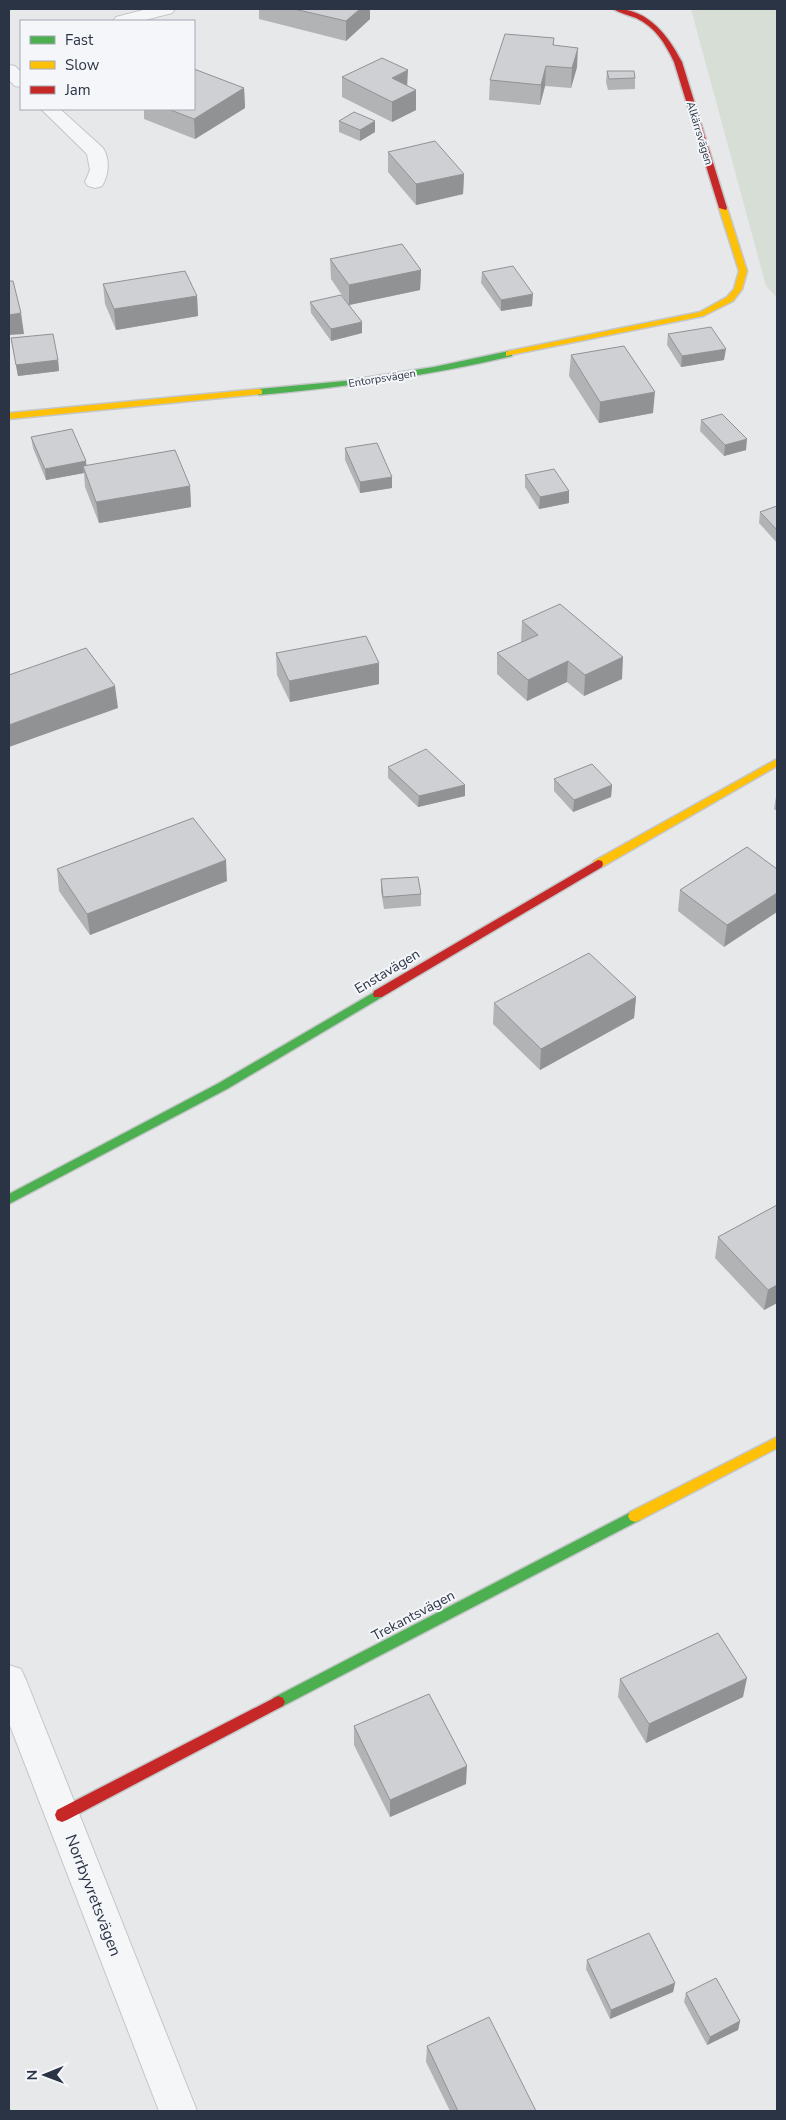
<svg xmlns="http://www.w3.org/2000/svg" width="786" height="2120" viewBox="0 0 786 2120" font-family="'Nunito Sans',sans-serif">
	<rect width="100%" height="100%" fill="#e6e8ea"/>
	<path fill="#d6ded6" d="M691,9H777V298L766,286Z"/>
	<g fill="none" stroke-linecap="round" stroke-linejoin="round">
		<defs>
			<path id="street" d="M147,9H175L172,13L141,21H113L116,17Z
				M9,65L15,66L21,72V87L15,86L9,80Z
				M41,109H60L103,148C110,159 109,175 102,186L95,188L88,186L85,182L90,170L87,154Z
				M9,1665L21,1669L26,1680L197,2111H159L9,1723Z"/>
			<path id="fast" d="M509,351L512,352V356C429,376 344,387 259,395L255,392L259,389L345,381L434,367Z
				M378,990L382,991L383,994L382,997L227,1089L9,1204V1194L219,1083Z
				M635,1510L640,1512L642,1516L640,1520L283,1706L278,1708L273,1706L271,1702L273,1698Z"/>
			<path id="slow" d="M720,206L727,208L747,271L742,289L733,301L703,316L506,356V352L509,351L700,312L727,297L734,289L739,271L719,208Z
				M259,389L262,390V394L9,419V413Z
				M777,759V766L602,867H594L593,864L594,861Z
				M777,1437V1448L640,1520L635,1522L630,1520L628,1516L630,1512Z"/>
			<path id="jam" d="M613,9C647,7 668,35 682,62L727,208L726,210L719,208L674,62C665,43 655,27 636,18C628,15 620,13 613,9Z
				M598,860L602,861L603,864L602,867L382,997H374L373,994L374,991Z
				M278,1696L283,1698L285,1702L283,1706L67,1820L62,1822L57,1820L55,1815L57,1810Z"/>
		</defs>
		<use href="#street" stroke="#c4c6c8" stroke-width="2"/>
		<use href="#fast" stroke="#c4c6c8" stroke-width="3"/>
		<use href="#slow" stroke="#c4c6c8" stroke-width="3"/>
		<use href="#jam" stroke="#c4c6c8" stroke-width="3"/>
		<use href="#street" fill="#f5f6f7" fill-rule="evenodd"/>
		<use href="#fast" fill="#4caf50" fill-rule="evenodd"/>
		<use href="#slow" fill="#ffc107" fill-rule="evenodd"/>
		<use href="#jam" fill="#c62828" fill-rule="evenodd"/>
	</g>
	<path fill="#b1b3b5" d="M259,9H370V19L346,41L259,19Z
		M554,38V45L577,67L571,88L545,86L540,105L489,100L490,80Z
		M607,71L635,78V89L608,90L606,82Z
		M342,77L407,86L416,110L392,122L342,97Z
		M244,88L245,108L195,139L144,119V109H194Z
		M339,121L375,132L360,141L339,132Z
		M388,152L464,174L463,194L416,205L388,172Z
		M330,259L421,270L420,290L349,305L362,322V333L331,341L311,313L310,302L348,304L331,279Z
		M482,272L532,306L501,311L481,283Z
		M103,284L197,296L198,316L116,330L105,304Z
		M668,334L724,360L681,367L667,345Z
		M11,338L58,360L59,371L18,376Z
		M571,355L653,413L599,423L569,376Z
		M701,420L746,450L724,456L700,431Z
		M31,437L87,465L190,486L191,507L99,523L85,487L84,473L46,480L33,448Z
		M345,448L392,488L360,493L345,460Z
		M525,475L569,503L539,509L525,487Z
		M777,506V543L759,523L760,512Z
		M522,621L622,679L584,696L567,682L527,701L497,674V653L521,642Z
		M276,653L379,684L290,702L277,675Z
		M388,767L465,796L418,807L388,778Z
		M554,779L612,785L611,797L573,812L554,791Z
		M777,796V811L774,809L776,797Z
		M747,847L724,947L678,911L680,890Z
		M57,869L227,881L90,935L59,891Z
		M381,879L421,894V906L384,909L381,891Z
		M636,997L634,1018L540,1070L493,1024L494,1003Z
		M777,1205V1303L764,1310L715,1258L718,1237Z
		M620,1679L743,1697L646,1743L618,1697Z
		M354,1726L466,1784L390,1817L354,1745Z
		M587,1960L675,1983L673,1992L610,2019L586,1969Z
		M686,1993L740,2021L738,2030L707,2045L684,2002Z
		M427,2046L536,2111H450L426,2062Z"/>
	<path fill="#909294" d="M360,9H370V19L346,41V21Z
		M578,48L577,67L571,88L572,68Z
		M546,66L545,86L540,105L541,85Z
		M408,70L407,89L392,78Z
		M244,88L245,108L195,139L194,119Z
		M416,90V110L392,122V102Z
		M375,121V132L360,141V130Z
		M464,174L463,194L416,205V184Z
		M421,270L420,290L349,305V285Z
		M533,294L532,306L501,311V300Z
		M197,296L198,316L116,330L114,309Z
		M21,313L24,334L9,335V315Z
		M362,322V333L331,341V329Z
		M726,349L724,360L681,367L682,356Z
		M58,360L59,371L18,376L16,365Z
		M655,392L653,413L599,423L600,402Z
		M747,439L746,450L724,456L725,445Z
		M86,461L87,472L83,466L84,473L46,480L45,469Z
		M392,477V488L360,493V482Z
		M190,486L191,507L99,523L96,502Z
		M569,491V503L539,509L540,497Z
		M623,657L622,679L584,696L585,675Z
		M568,661L567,682L527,701L528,680Z
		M379,663V684L290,702L289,681Z
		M115,686L118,708L9,747V725Z
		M465,785V796L418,807L419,796Z
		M612,785L611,797L573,812L574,800Z
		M226,860L227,881L90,935L87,914Z
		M777,893V912L724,947L727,925Z
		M636,997L634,1018L540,1070L541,1049Z
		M777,1285V1303L764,1310L768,1290Z
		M747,1678L743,1697L646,1743L649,1724Z
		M467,1766L466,1784L390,1817V1800Z
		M675,1983L673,1992L610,2019L611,2010Z
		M740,2021L738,2030L707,2045L710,2037Z"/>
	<path fill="#ced0d3" stroke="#909294" d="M294,9H360L346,21Z
		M505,34L554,38L553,45L578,48L572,68L546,66L541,85L490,80Z
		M382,58L408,70L392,78L416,90L392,102L342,77Z
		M194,69L244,88L194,119L168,109H194Z
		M607,71H634L635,78L609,79Z
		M354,112L375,121L360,130L339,121Z
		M435,141L464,174L416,184L388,152Z
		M402,244L421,270L349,285L330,259Z
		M513,266L533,294L501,300L482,272Z
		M185,271L197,296L114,309L103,284Z
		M9,281H13L21,313L9,315Z
		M341,295L362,322L331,329L310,302Z
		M711,327L726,349L682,356L668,334Z
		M53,334L58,360L16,365L11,338Z
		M624,346L655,392L600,402L571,355Z
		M722,414L747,439L725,445L701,420Z
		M72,429L86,461L45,469L31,437Z
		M377,443L392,477L360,482L345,448Z
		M175,450L190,486L96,502L83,466Z
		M554,469L569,491L540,497L525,475Z
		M777,506V530L760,512Z
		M560,604L623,657L585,675L568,661L528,680L497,653L538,635L522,621Z
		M366,636L379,663L289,681L276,653Z
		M86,648L115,686L9,725V675Z
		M426,749L465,785L419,796L388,767Z
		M592,764L612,785L574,800L554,779Z
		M193,818L226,860L87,914L57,869Z
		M747,847L777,869V893L727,925L680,890Z
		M418,877L421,894L383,897L381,879Z
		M589,953L636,997L541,1049L494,1003Z
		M777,1205V1285L768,1290L718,1237Z
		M718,1633L747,1678L649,1724L620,1679Z
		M429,1694L467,1766L390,1800L354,1726Z
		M649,1933L675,1983L611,2010L587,1960Z
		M716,1978L740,2021L710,2037L686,1993Z
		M489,2017L536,2111H458L427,2046Z"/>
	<g text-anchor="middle" stroke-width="4" stroke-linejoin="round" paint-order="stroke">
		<g font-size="11" fill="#2b3445" stroke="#f4f6f9">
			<text transform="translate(700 133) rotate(73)" y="4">Alkärrsvägen</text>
			<text transform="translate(382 378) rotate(-9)" y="4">Entorpsvägen</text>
		</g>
		<g font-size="14" fill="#2b3445" stroke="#f4f6f9">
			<text transform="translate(387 971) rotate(-31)" y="5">Enstavägen</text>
			<text transform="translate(413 1615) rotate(-28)" y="5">Trekantsvägen</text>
		</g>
		<g font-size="16" fill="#2b3445" stroke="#f4f6f9">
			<text transform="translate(94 1895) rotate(69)" y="6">Norrbyvretsvägen</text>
		</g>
	</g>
	<rect width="786" height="2120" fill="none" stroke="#2b3445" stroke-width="20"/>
	<rect x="20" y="20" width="175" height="90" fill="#f4f6f9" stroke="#a4a8b1"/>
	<rect x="30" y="36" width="25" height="8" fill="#4caf50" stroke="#a4a8b1"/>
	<text x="65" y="45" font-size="15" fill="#2b3445">Fast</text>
	<rect x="30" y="61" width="25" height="8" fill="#ffc107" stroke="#a4a8b1"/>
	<text x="65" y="70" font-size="15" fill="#2b3445">Slow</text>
	<rect x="30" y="86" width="25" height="8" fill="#c62828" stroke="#a4a8b1"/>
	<text x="65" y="95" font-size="15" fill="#2b3445">Jam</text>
	<g transform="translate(45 2075) rotate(269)" stroke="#f4f6f9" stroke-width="4" paint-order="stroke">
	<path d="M0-4L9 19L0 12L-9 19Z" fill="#2b3445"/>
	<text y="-8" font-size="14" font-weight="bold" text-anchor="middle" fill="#2b3445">N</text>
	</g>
</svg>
